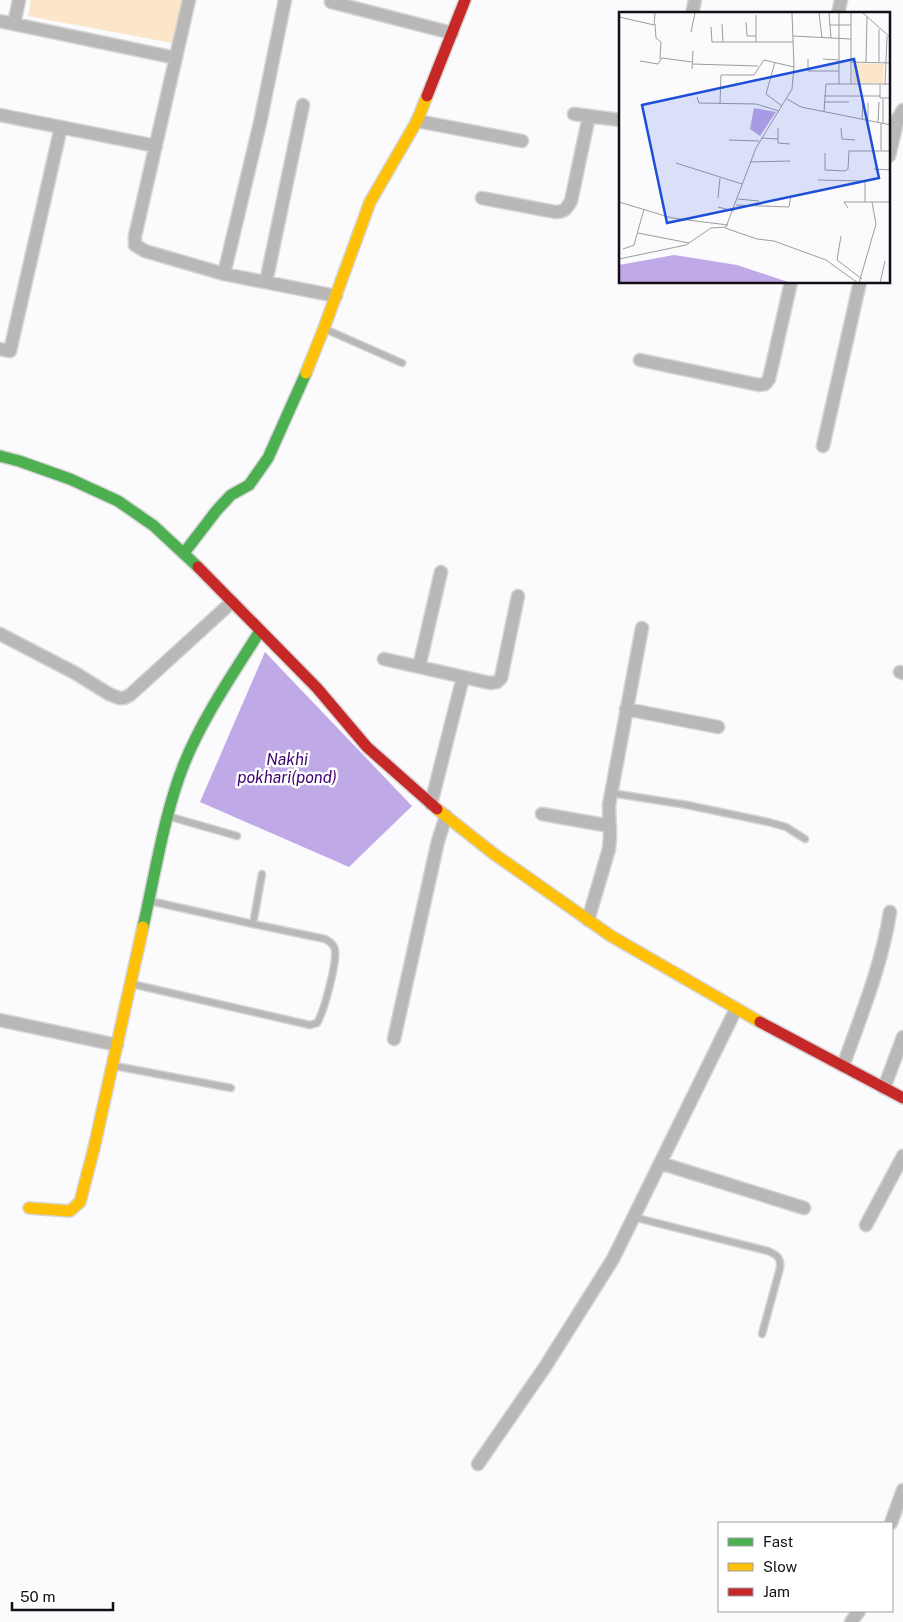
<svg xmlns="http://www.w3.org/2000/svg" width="903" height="1622" viewBox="0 0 903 1622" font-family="'Public Sans',sans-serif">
	<rect width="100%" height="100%" fill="#fbfafd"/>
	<path fill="#fbe6c9" d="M31,0H182L172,43L28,16Z"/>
	<path fill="#c0a9e7" d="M265,652L412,806L349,867L200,802Z"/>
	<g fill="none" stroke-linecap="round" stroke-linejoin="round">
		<defs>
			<path id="lane" d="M325,329L402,363
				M611,793L687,805L768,822L786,827L805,839
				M171,817L237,836
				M253,924L262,874
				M132,984L310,1025L317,1023C324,1012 337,963 335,950C334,944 329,941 325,939L253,924L150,901
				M115,1066L231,1088
				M633,1217L768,1251C777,1255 781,1257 780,1268L762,1334"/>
			<path id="street" d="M189,0L135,236V245L145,251L224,274L336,296
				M331,2L452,33
				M692,14L695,0
				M838,14L841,0
				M0,21L176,58
				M14,24L19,0
				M574,114L620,120
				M0,115L156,146
				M417,121L522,141
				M889,156L898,118L903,110
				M482,198L555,212C565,212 567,208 571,201L589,116
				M224,274L260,123L285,0
				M266,282L303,105
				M0,349L10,351L61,127
				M640,360L759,385L765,384L769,379L791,282
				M823,446L860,282
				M0,634L75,673L109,694L119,698H124L130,695L232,602
				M384,659L490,683L497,682L501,678L518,596
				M419,667L441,572
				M900,672L903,673
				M626,709L718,727
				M431,804L463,677
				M542,814L610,826
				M588,920L609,849L610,836L609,805L642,628
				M0,1020L117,1045
				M394,1039L438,841L446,816
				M843,1066C861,1016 882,964 890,912
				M884,1088L903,1037
				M660,1163L804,1208
				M866,1225L903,1156
				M478,1464L545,1367L613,1259L736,1009
				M891,1523L903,1490
				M851,1622L859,1611"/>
			<path id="fast" d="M0,456L19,461L70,479L118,501L154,526L198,567
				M184,553L217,510L231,495L249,485L268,458L306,373
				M143,927C155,875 164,814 184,764C203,717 233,674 260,631"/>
			<path id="slow" d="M306,373L324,328L370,202L417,121L427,96
				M437,809L494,854L611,936L760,1022
				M29,1208L70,1211L80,1202L94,1148L143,927"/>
			<path id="jam" d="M427,96L465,0
				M198,567L317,688L367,747L437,809
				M760,1022L903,1098"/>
		</defs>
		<use href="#lane" stroke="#d5d5d7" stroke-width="9"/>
		<use href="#street" stroke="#d5d5d7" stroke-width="15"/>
		<use href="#fast" stroke="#d5d5d7" stroke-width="14"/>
		<use href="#slow" stroke="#d5d5d7" stroke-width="14"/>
		<use href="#jam" stroke="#d5d5d7" stroke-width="14"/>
		<use href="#lane" stroke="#b9b8b7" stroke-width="6"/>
		<use href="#street" stroke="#b9b8b7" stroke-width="12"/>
		<use href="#fast" stroke="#4caf50" stroke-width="11"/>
		<use href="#slow" stroke="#ffc107" stroke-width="11"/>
		<use href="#jam" stroke="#c62828" stroke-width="11"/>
	</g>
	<g text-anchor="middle" stroke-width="5" stroke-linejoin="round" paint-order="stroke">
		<g font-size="16" font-style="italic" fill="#3f0370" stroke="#fff">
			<text x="287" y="765">Nakhi<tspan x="287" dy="18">pokhari(pond)</tspan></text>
		</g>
	</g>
	<g transform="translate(619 12)">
		<rect width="271" height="271" fill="#fbfafd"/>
		<path d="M234,51L265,52L264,71H234Z" fill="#fbe6c9"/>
		<path d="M135,96L157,100L141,124L131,117ZM55,243L118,253L172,271H0V253Z" fill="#c0a9e7"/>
		<path fill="none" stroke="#9d9c9f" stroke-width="1" d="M200,1L203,26M210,1L212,26M220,1V72M232,1V72M244,1L272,26M137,3V30M0,5L35,13L36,1M127,10L128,24H137M36,12L37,26L42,30L41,47M103,12L104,30M211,13H232M92,15L93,30H174M72,20L76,1M174,24L232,27M189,47V59H220M204,47L220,48M21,49L39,52L43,46L73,50M156,50L147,82L163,94M232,50L272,51M247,50L248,5M260,50V17M73,52L139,54M73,57L74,39M261,72V86H272M266,73L268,24M205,84H261M78,85L80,91L137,92L160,99M168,87L182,95L272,113M264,87V112M205,90H230M101,92L102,63H135L145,48L175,55M205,100L207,72H272M243,107L244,91M249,108V91M259,111L260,90M262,111V138M159,116V131L171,132M222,116L223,127L236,128M142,126L159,127M110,128L140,129M206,141V158L226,159L229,157L230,139H272M131,150L171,149M57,151L123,172M255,157L272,158M199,168L246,169V190M99,186L101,166M119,187L140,189M0,190L53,206L109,213M117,193L170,195L172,184M99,195L115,199M229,196L225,190H272M106,216L138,227L155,229L207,248L239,271M19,221L70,231M222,224L218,248L243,267M4,237L15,233L25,197M0,247L67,233L92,216L107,215L137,136L173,77L175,55L173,1M240,271L257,212L253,190M261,271L266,249"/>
		<path fill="#1d4ed8" fill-opacity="0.15" stroke="#1d4ed8" stroke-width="2.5" d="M235,47L260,166L48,211L23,93Z"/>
		<rect width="271" height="271" fill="none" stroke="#100f13" stroke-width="2.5"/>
	</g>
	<rect x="718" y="1522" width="175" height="90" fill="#ffffff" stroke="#9f9fa1"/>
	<rect x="728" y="1538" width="25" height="8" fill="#4caf50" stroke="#9f9fa1"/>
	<text x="763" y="1547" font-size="15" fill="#100f13">Fast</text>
	<rect x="728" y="1563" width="25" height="8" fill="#ffc107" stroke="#9f9fa1"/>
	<text x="763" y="1572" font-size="15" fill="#100f13">Slow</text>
	<rect x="728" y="1588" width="25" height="8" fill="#c62828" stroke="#9f9fa1"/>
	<text x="763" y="1597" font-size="15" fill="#100f13">Jam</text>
	<path d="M12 1602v8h101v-8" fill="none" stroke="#100f13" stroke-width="2.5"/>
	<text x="20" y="1602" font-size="15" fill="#100f13" stroke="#ffffff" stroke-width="4" paint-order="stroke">50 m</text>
</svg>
